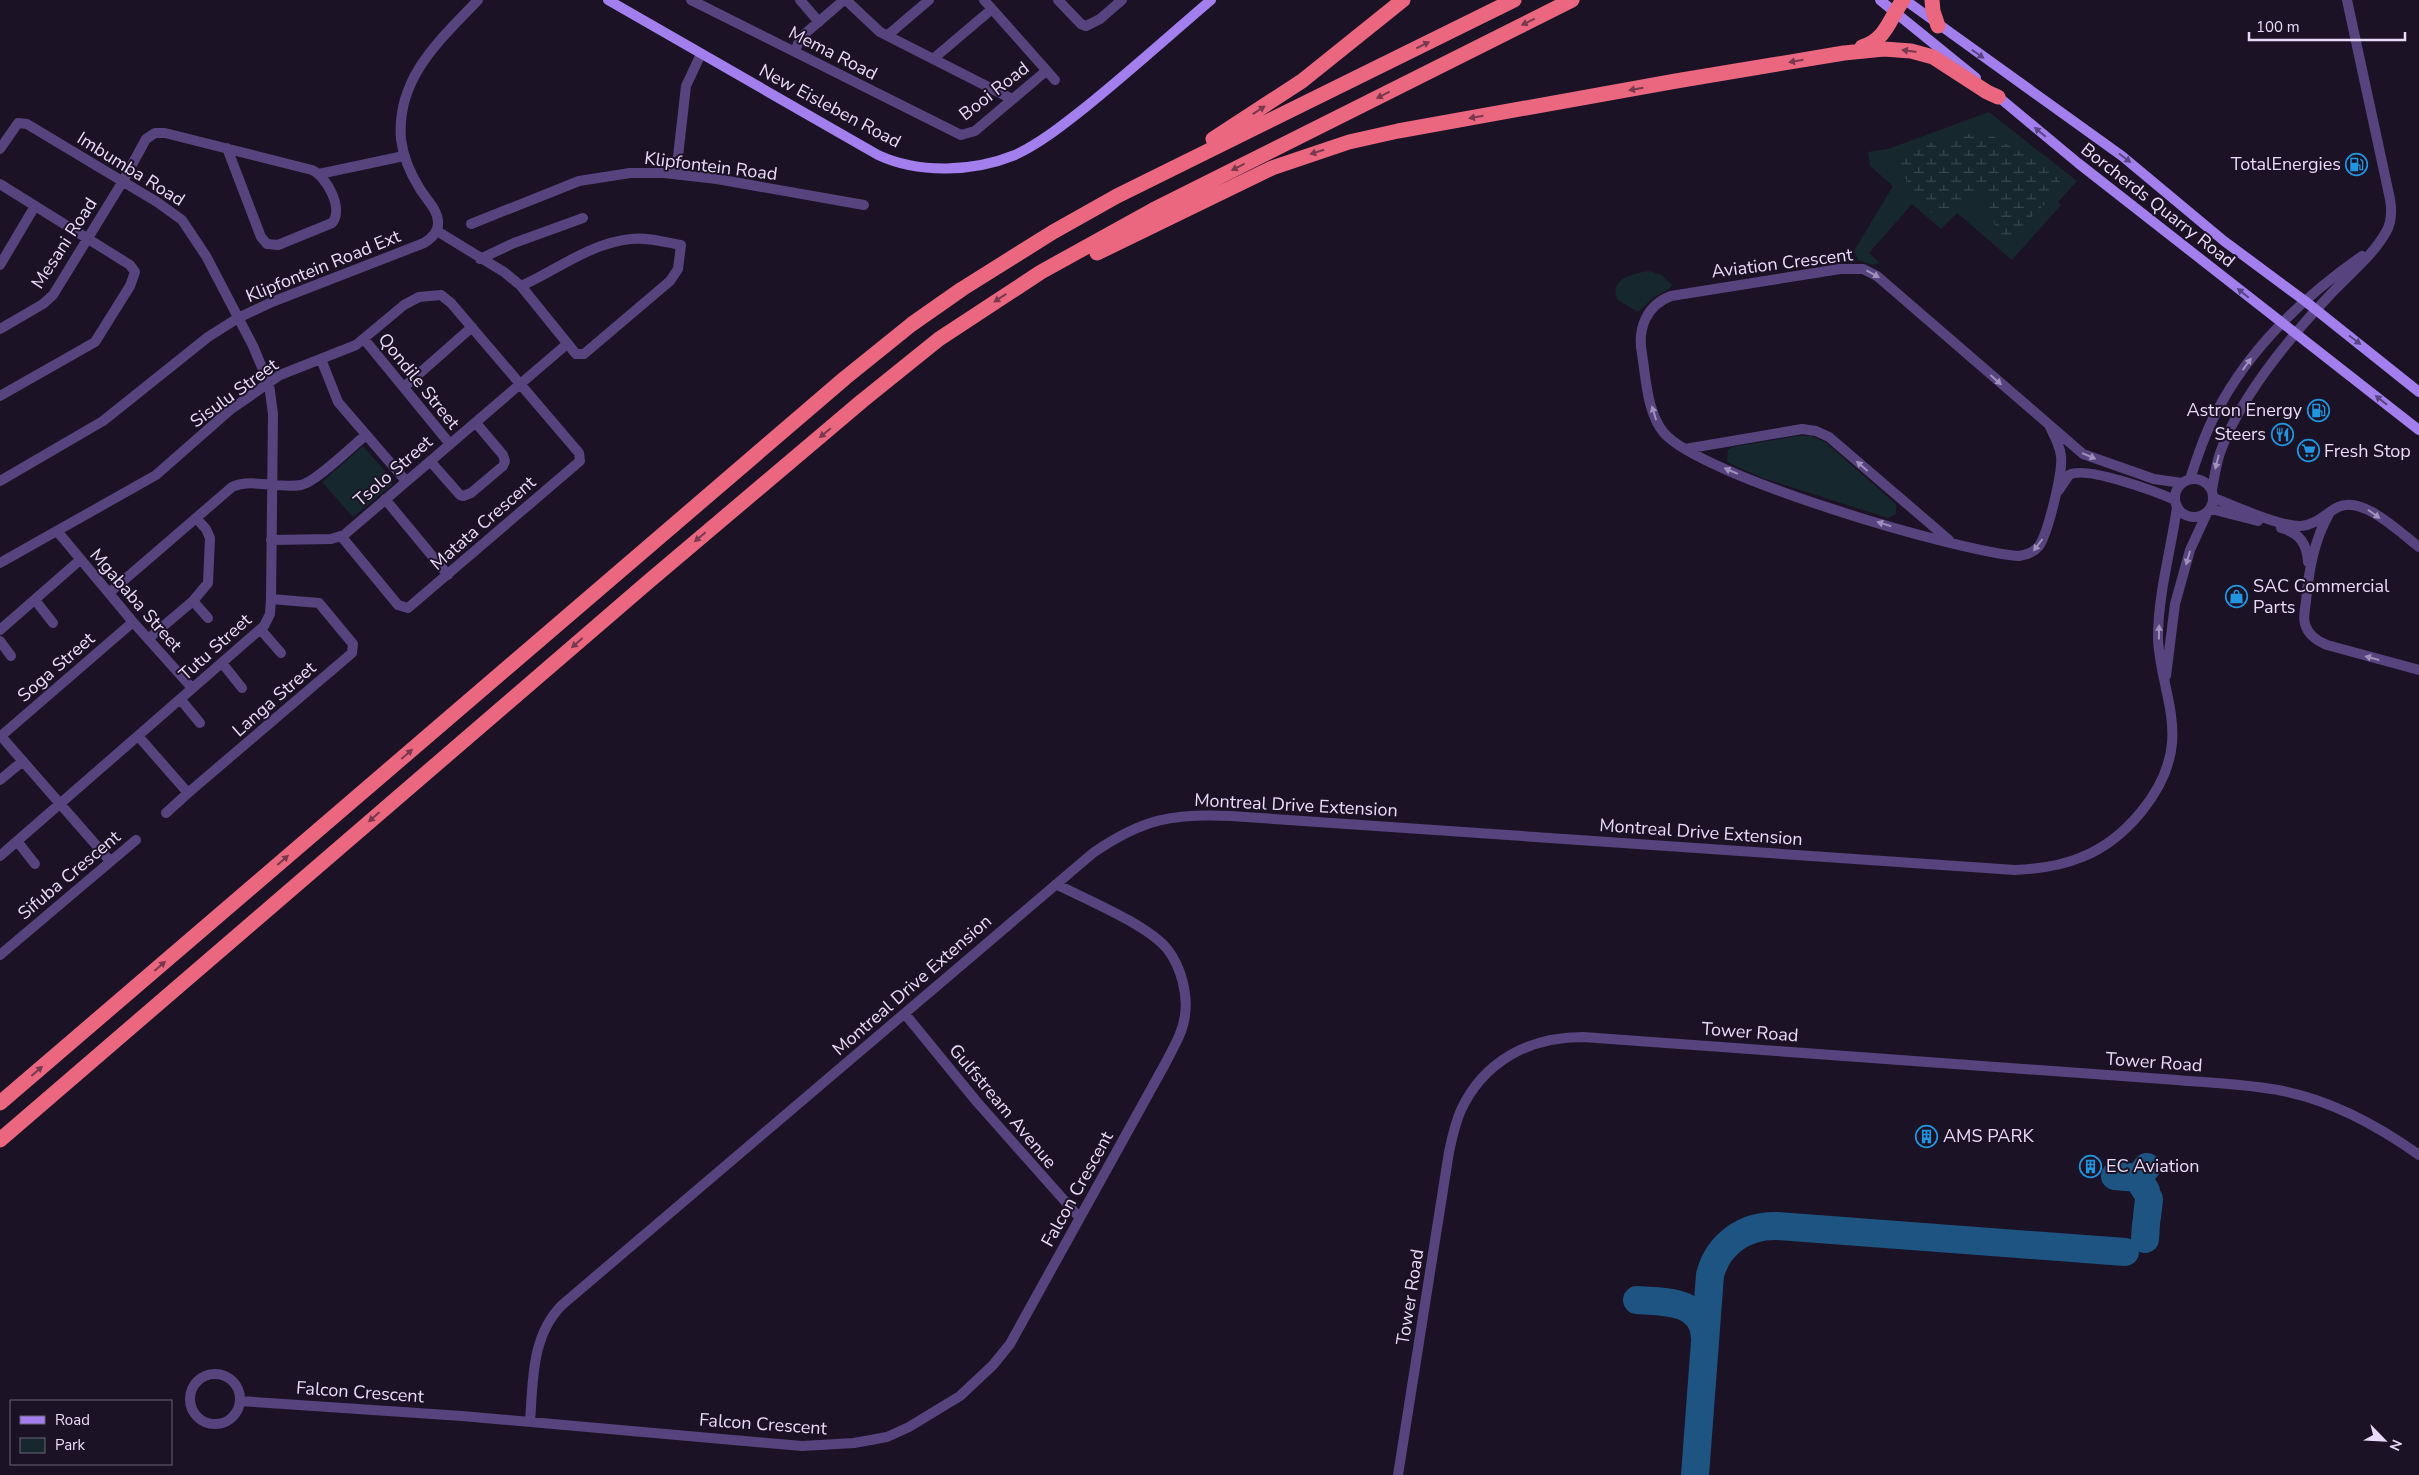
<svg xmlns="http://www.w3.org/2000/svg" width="2419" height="1475" viewBox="0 0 2419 1475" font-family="'Nunito Sans',sans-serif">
	<defs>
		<pattern id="wetland-marsh" width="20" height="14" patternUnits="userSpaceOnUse" patternTransform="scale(1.25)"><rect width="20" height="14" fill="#16282e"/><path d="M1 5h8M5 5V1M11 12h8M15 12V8" fill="none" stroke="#38474d"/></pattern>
	</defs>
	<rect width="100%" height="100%" fill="#1b1325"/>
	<path fill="#16282e" d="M1989,112L2077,181L2058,202L2061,205L2012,260L1957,213L1941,229L1912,204L1869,253L1880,263L1872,265L1858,260L1854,251L1893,186L1870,166L1868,152L1888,149Z
		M1649,271L1662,275L1672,285L1669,289L1654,297L1638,312L1618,300C1607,279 1635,273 1649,271Z
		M1797,436H1811L1825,442L1896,504V514L1888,518L1763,478L1731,464L1727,461L1728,450L1732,447Z
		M363,446L392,479V485L353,517L322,482Z"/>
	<path fill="url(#wetland-marsh)" d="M1986,132L2052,171L2060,182L2058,191L2006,242H2002L1998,237L1988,201L1984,195C1967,184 1960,208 1950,217L1939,218C1920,204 1906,188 1901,164C1918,140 1958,135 1986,132Z"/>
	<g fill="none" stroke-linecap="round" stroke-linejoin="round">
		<path stroke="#1e5482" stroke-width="28" d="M2115,1176L2138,1178
			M2146,1191L2138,1178L2147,1167
			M2147,1217L2149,1199
			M2145,1239L2146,1224
			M1637,1300C1666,1302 1703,1300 1705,1338
			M1695,1475L1710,1275C1718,1244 1745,1225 1777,1226L2125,1252"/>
		<path stroke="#57447e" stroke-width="10" d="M691,0L961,135L975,131L1046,71
			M800,0L819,22
			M846,0L880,32L1012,99
			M984,0L1055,80
			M1058,0L1081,24L1086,26L1100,19L1122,0
			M888,35L929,0
			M795,51L801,37L844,0
			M933,59L992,9
			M0,149L18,123L27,124L157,202L182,220L206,256L253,346L269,384L273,414L271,599L270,614L264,626L0,856
			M319,174L404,156
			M676,174L686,86L701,54
			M0,184L130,265L135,272L130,286L95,342L0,396
			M471,224L579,181L630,173H664L717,179L864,205
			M437,231L504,272L521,286C557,270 590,243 631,239C647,237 665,242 681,245L678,269L670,281L584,354H576L521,286
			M480,259L514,243L583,218
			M0,265L35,206
			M0,329L43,304L53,295L123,181L146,139L155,133H165L312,170C327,177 344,209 332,223L278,245L267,244L261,237L227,148
			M364,339L450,444
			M321,359L338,402L406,481
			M404,387L472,327
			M2050,427C2055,437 2060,446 2061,456C2063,472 2048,533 2039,546C2034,552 2026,555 2019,556C1958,552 1701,476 1664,433C1647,413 1646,378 1642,354C1637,328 1647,305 1671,296L1840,269H1863L1877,276L2083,454L2154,479L2182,483
			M1685,449L1802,429L1816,431L1829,437L1949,540
			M430,461L460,495L463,496L471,493L503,466L505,461L503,455L476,423
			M2175 498a19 19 0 1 1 38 0a19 19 0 1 1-38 0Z
			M2190,479C2197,458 2204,435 2215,415C2248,349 2302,298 2362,256
			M2059,490L2069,475C2085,465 2157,492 2175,500
			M2212,490C2214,478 2216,465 2220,453C2239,399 2289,338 2328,297C2347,276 2372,257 2386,232C2392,222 2392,211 2390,199L2347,0
			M2214,498C2234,506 2281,527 2301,526C2316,525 2326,513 2338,507C2363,495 2400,533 2419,547
			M385,499L448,575
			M2211,509L2258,521
			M2330,512C2314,540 2309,569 2306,601C2305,608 2303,617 2305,624C2308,635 2317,641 2327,645L2419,670
			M2281,528C2300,533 2307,544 2308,562
			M57,531L133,622L192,688
			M271,540L331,539L344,535L567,344
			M0,563L156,475L230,410L280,375L356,345L404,305L419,297L441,295L451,303L579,453L580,461L408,608L398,605L341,536
			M109,593L232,487C253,478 279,489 301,485C316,482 352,446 366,435
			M35,600L53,623
			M193,601L208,618
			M0,630L80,560
			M261,630L281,653
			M148,639L193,601L208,583L210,538L206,529L196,518
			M0,641L11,656
			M222,663L242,688
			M2166,676L2175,604L2190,550L2207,513
			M181,700L200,723
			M0,735L110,861
			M1,736L133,622
			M139,737L188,793L352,653L353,644L319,603L271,599
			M0,780L23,761
			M166,813L188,793
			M17,841L35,864
			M0,955L136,840
			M905,1014L977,1102L1079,1217
			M190 1399a25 25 0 1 1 50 0a25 25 0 1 1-50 0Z
			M240,1401L462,1416L802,1446L854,1443L887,1437L909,1427L960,1396L993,1365L1010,1344L1165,1064C1173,1048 1183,1033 1185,1015C1188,994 1181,967 1168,950C1149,925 1085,899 1056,884
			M530,1422C533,1382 531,1336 562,1305L1093,853C1142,819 1173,813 1231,816L2015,870C2037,869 2061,866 2082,857C2125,840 2168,790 2172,743C2175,708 2159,673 2158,638C2158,594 2171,550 2177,507
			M1398,1475L1449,1152C1452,1138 1455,1123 1461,1110C1484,1061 1529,1037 1583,1037L2177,1080C2212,1083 2248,1084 2283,1091C2333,1101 2377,1125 2419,1155"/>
		<path stroke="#57447e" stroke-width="10" d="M0,481L103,421L208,337L238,318L272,302L424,243C432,238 439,232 438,222C438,210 426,199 420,189C410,173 403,157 401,139C396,78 440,40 478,0"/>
		<path stroke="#a27fed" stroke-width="10" d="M608,0L878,155C919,174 973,172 1015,155C1041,143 1064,124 1087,106C1129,72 1170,35 1211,0
			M1880,0L1976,78
			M1905,0L2122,156L2224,241L2305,301L2419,392
			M1995,94L2078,163L2419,430"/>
		<path stroke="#ea677f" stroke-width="15" d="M1932,0L1933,11L1938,26
			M1862,47C1887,39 1889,19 1903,0
			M1213,139L1302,81L1403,0
			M1097,253L1272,168L1349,142L1398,131L1676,81L1844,53L1884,49L1911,51L1933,57L1987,92L1998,97
			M0,1103L845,378L912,324L962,289L1053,232L1117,196L1514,0
			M0,1140L648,582L862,401L939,339L1041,272L1153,210L1572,0"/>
	</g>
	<defs><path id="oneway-solid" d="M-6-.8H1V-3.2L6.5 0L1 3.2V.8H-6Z" transform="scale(1.25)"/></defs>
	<g fill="#78394e">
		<use href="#oneway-solid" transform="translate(1528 22) rotate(154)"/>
		<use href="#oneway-solid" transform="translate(1423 45) rotate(-26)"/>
		<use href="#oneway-solid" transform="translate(1909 51) rotate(-172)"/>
		<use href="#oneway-solid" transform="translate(1796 61) rotate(170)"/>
		<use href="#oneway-solid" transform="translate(1636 89) rotate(170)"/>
		<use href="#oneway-solid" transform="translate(1383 95) rotate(153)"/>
		<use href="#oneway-solid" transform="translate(1259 110) rotate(-33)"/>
		<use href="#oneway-solid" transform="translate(1476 117) rotate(170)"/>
		<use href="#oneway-solid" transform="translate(1317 152) rotate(162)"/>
		<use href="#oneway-solid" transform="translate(1238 167) rotate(153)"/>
		<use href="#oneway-solid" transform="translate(1000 298) rotate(147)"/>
		<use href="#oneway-solid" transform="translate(825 433) rotate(140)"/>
		<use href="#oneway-solid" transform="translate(700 537) rotate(140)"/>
		<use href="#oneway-solid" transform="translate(577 643) rotate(139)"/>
		<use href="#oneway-solid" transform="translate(407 754) rotate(-41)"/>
		<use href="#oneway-solid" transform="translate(374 817) rotate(139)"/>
		<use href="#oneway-solid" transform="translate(283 860) rotate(-41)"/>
		<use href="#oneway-solid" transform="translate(160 966) rotate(-41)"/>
		<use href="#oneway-solid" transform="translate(37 1071) rotate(-41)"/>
	</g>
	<g fill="#58447f">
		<use href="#oneway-solid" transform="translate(1978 54) rotate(35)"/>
		<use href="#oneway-solid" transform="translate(2040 132) rotate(-140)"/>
		<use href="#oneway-solid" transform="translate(2125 158) rotate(37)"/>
		<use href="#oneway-solid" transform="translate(2243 293) rotate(-141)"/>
		<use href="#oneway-solid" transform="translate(2355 340) rotate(37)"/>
		<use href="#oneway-solid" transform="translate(2381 400) rotate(-142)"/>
	</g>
	<g fill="#a090bc">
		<use href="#oneway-solid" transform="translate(1873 274) rotate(29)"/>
		<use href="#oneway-solid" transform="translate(2247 364) rotate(-54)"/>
		<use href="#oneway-solid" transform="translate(1996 380) rotate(41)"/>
		<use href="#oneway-solid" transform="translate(1654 413) rotate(-107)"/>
		<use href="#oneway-solid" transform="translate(2089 456) rotate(23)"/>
		<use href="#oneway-solid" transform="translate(2217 462) rotate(104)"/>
		<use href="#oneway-solid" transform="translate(1862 466) rotate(-139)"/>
		<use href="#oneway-solid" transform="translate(1731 471) rotate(-157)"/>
		<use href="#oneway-solid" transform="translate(2374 514) rotate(35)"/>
		<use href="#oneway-solid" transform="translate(1884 524) rotate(-163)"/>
		<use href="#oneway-solid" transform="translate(2038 545) rotate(127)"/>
		<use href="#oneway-solid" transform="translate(2188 558) rotate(106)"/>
		<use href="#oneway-solid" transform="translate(2159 632) rotate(-89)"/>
		<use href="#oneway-solid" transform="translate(2372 658) rotate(-165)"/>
	</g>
	<defs>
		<symbol id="fuel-ring" viewBox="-11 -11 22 22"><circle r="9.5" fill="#1b1325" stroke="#2195e0" stroke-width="1.5"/><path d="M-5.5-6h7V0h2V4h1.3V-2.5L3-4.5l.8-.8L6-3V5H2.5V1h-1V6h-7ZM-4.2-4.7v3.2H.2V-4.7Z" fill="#2195e0"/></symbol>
		<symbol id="restaurant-ring" viewBox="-11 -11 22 22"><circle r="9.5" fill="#1b1325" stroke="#2195e0" stroke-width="1.5"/><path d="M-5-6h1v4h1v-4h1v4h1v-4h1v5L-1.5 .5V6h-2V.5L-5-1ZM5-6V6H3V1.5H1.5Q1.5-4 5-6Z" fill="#2195e0"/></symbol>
		<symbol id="supermarket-ring" viewBox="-11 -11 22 22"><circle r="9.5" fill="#1b1325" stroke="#2195e0" stroke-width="1.5"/><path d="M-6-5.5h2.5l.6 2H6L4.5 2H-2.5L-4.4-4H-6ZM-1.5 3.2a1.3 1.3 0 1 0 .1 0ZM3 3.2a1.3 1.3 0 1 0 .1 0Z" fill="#2195e0"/></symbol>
		<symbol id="shop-ring" viewBox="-11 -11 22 22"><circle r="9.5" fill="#1b1325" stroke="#2195e0" stroke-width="1.5"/><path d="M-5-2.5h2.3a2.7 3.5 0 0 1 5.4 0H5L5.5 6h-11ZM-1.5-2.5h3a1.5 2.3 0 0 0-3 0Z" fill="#2195e0"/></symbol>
		<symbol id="building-ring" viewBox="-11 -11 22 22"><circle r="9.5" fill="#1b1325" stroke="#2195e0" stroke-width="1.5"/><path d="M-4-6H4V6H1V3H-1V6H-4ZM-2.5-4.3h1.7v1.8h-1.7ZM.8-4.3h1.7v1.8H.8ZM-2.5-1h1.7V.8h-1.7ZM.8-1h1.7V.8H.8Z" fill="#2195e0"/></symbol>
	</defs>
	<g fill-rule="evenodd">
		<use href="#fuel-ring" x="2344" y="152" width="25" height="25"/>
		<use href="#fuel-ring" x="2306" y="398" width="25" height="25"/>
		<use href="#restaurant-ring" x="2270" y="422" width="25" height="25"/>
		<use href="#supermarket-ring" x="2296" y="438" width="25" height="25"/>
		<use href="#shop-ring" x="2224" y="584" width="25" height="25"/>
		<use href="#building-ring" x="1914" y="1124" width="25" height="25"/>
		<use href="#building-ring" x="2078" y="1154" width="25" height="25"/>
	</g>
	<g text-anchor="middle" stroke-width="4" stroke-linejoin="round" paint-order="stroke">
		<g font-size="18" fill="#e8dbfa" stroke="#1b1325">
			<text transform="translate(833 53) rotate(27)" y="6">Mema Road</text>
			<text transform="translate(994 91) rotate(-38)" y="6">Booi Road</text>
			<text transform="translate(830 106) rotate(28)" y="6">New Eisleben Road</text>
			<text transform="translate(711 166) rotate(7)" y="6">Klipfontein Road</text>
			<text transform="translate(131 169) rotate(32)" y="6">Imbumba Road</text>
			<text transform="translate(2158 205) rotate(38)" y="6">Borcherds Quarry Road</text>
			<text transform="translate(64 243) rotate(-57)" y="6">Mesani Road</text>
			<text transform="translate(1782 263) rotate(-7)" y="6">Aviation Crescent</text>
			<text transform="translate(323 266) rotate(-22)" y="6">Klipfontein Road Ext</text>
			<text transform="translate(419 381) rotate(51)" y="6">Qondile Street</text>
			<text transform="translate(234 393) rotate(-36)" y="6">Sisulu Street</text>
			<text transform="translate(393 471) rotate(-41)" y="6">Tsolo Street</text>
			<text transform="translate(483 523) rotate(-41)" y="6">Matata Crescent</text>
			<text transform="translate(136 600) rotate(49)" y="6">Mgababa Street</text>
			<text transform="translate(215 647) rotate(-42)" y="6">Tutu Street</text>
			<text transform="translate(56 667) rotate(-41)" y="6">Soga Street</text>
			<text transform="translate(274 699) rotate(-41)" y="6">Langa Street</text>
			<text transform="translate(1296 805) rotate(3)" y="6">Montreal Drive Extension</text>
			<text transform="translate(1701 832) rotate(4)" y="6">Montreal Drive Extension</text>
			<text transform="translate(69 875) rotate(-40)" y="6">Sifuba Crescent</text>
			<text transform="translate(912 985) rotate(-41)" y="6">Montreal Drive Extension</text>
			<text transform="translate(1750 1032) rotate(4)" y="6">Tower Road</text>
			<text transform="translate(2154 1062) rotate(4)" y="6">Tower Road</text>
			<text transform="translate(1003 1106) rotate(50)" y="6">Gulfstream Avenue</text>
			<text transform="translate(1077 1189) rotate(-61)" y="6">Falcon Crescent</text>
			<text transform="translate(1410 1297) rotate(-81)" y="6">Tower Road</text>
			<text transform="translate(360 1392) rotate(4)" y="6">Falcon Crescent</text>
			<text transform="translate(763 1424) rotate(4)" y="6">Falcon Crescent</text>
		</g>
		<g font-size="18" fill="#e8dbfa" stroke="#1b1325" text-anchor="start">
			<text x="2341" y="170" text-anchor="end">TotalEnergies</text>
			<text x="2302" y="416" text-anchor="end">Astron Energy</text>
			<text x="2266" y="440" text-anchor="end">Steers</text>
			<text x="2324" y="457">Fresh Stop</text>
			<text x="2253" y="592">SAC Commercial<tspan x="2253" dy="21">Parts</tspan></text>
			<text x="1943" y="1142">AMS PARK</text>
			<text x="2106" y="1172">EC Aviation</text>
		</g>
	</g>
	<rect x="10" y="1400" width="162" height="65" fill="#1b1325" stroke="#6d637a"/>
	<rect x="20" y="1416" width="25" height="8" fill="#a27fed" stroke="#6d637a"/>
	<text x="55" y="1425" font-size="15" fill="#e8dbfa">Road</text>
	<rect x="20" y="1438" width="25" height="15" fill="#16282e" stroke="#6d637a"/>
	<text x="55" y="1450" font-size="15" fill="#e8dbfa">Park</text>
	<g transform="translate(2384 1440) rotate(114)" stroke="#1b1325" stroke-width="4" paint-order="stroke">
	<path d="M0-4L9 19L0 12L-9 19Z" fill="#e8dbfa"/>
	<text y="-8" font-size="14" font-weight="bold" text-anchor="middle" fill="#e8dbfa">N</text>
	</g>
	<path d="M2249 32v8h156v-8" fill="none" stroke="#e8dbfa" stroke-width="2.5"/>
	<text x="2256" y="32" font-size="15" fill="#e8dbfa" stroke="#1b1325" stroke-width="4" paint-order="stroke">100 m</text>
</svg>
